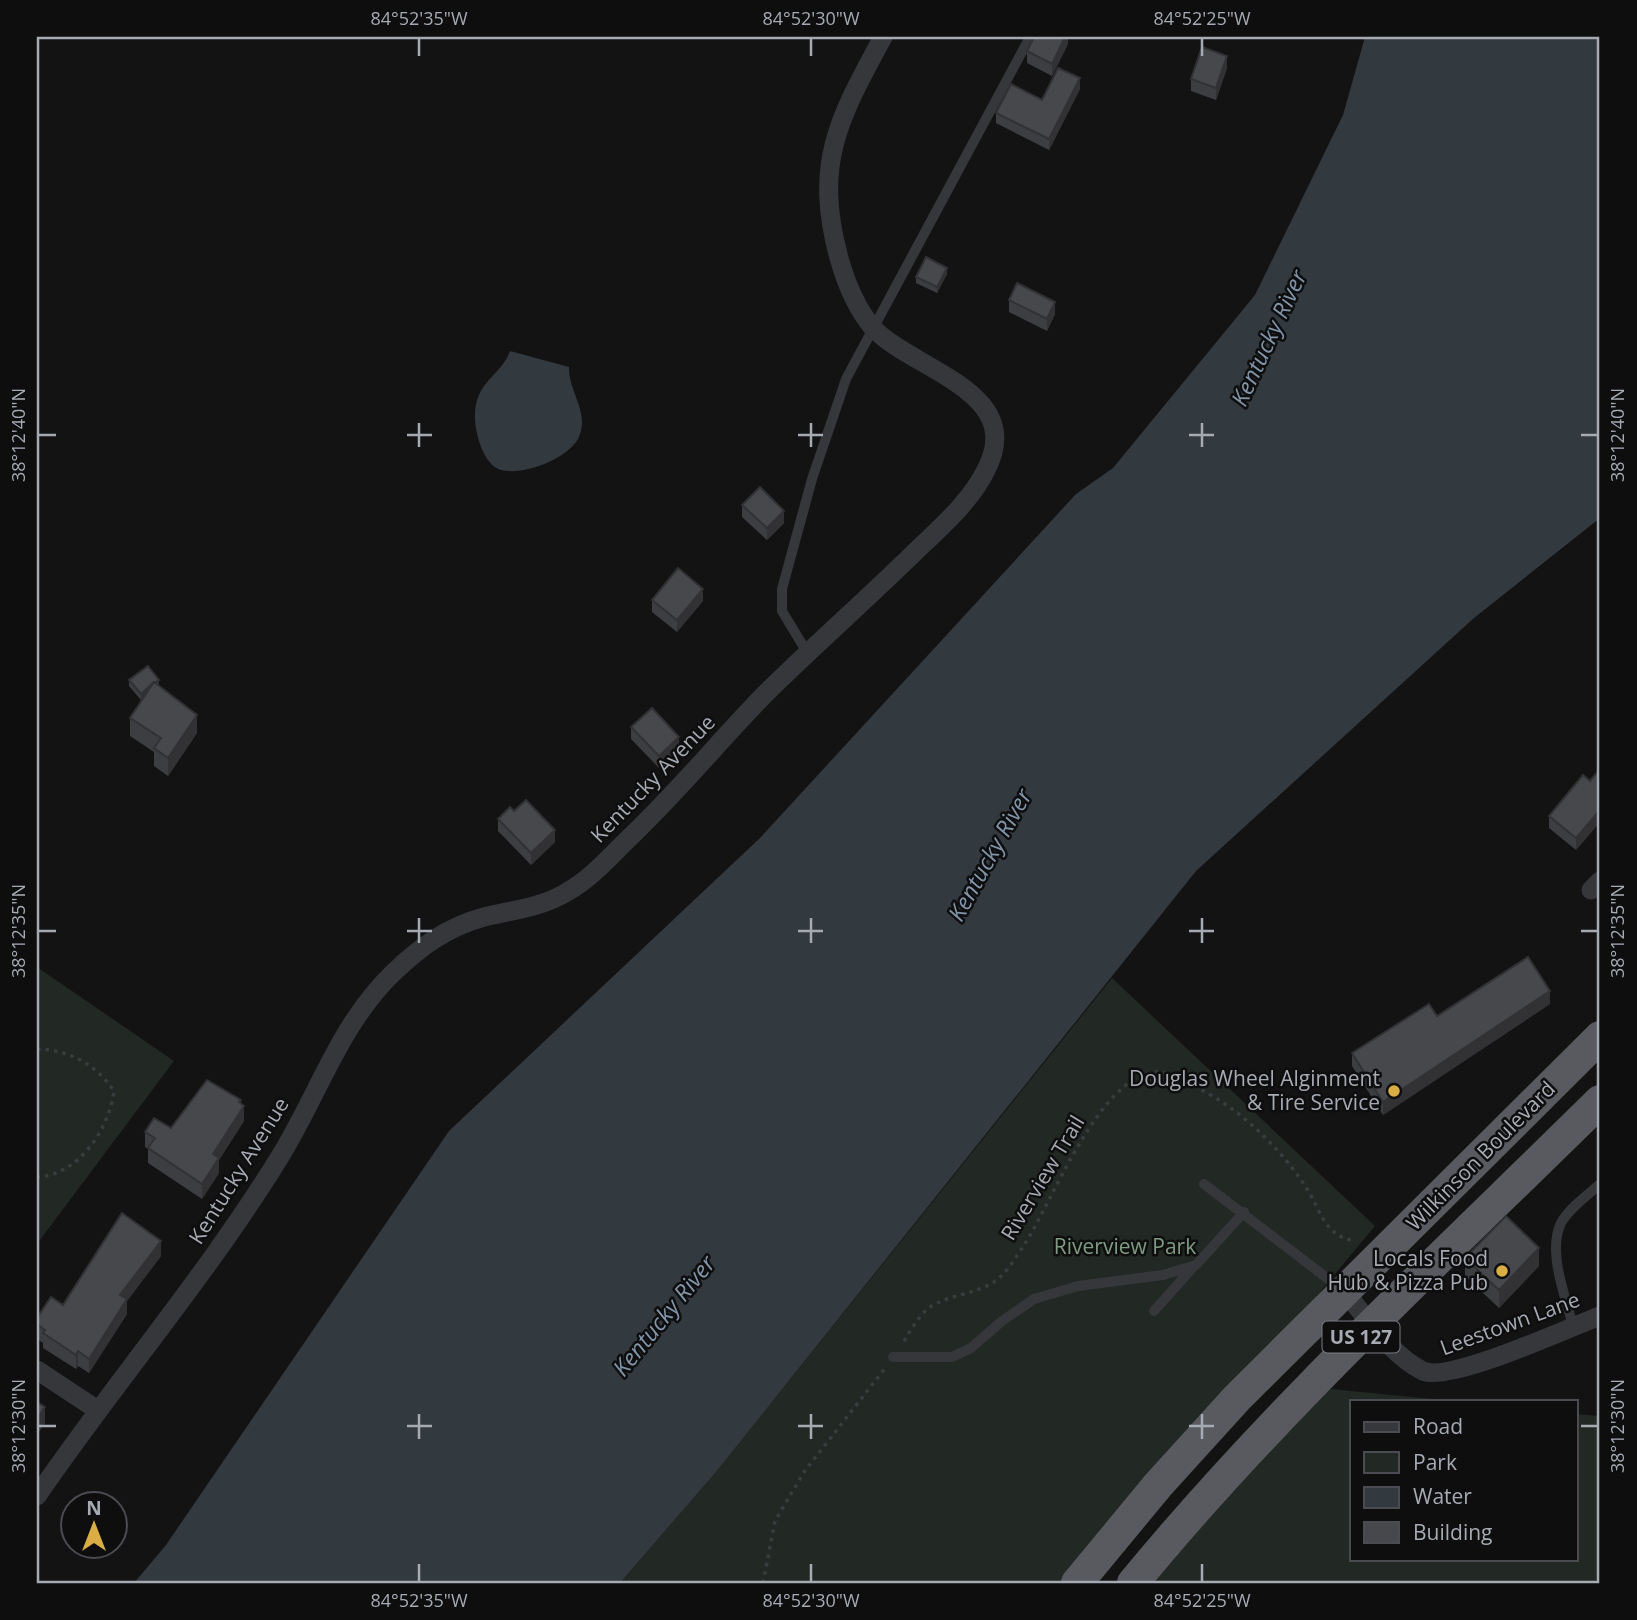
<svg xmlns="http://www.w3.org/2000/svg" width="1637" height="1620" viewBox="0 0 1637 1620" font-family="'Open Sans',sans-serif">
	<rect width="100%" height="100%" fill="#131314"/>
	<path fill="#222823" d="M37,967L174,1061L37,1244Z
		M1112,978L1375,1226L1078,1583H620L716,1472Z
		M1310,1387L1453,1401H1352V1559H1576V1414L1600,1416V1583H1136Z"/>
	<path fill="#32393f" d="M1365,37H1600V518L1474,618L1196,871L716,1472L620,1583H134L166,1545L449,1131L760,838L1076,494L1113,468L1255,295L1343,115Z
		M510,351L569,367C568,392 591,413 578,439C567,459 523,476 501,470C484,465 476,436 475,420C473,381 501,377 510,351Z"/>
	<g fill="none" stroke-linecap="round" stroke-linejoin="round">
		<path stroke="#3b3c40" stroke-width="3.5" stroke-dasharray="3.5 5" stroke-linecap="butt" d="M37,1049C69,1050 96,1064 114,1091C109,1129 79,1175 37,1177
			M904,1341C911,1330 919,1315 930,1307C949,1295 975,1294 994,1282C1005,1275 1017,1256 1024,1245C1052,1203 1099,1076 1156,1072C1171,1071 1188,1083 1200,1089C1240,1109 1281,1149 1305,1186C1321,1209 1323,1236 1355,1241
			M763,1583L775,1521L804,1472L886,1367"/>
		<path stroke="#36373b" stroke-width="10" d="M808,654L782,611V589L812,479L846,379L1030,37
			M1204,1184L1340,1288
			M1154,1311L1195,1265
			M1573,1326C1566,1298 1547,1252 1561,1223C1569,1208 1588,1195 1600,1184
			M893,1357H952L971,1348L1002,1321L1034,1299L1078,1286L1163,1275L1196,1265L1244,1212"/>
		<path stroke="#36373b" stroke-width="19" d="M1591,890L1600,881
			M1344,1291C1367,1318 1391,1355 1423,1371C1449,1383 1568,1328 1600,1316
			M37,1370L96,1409
			M37,1496C116,1381 208,1274 281,1155C319,1093 340,1024 393,973C420,947 447,927 484,917C512,910 541,908 567,892C590,879 608,859 626,841C676,794 719,741 767,692C816,644 867,599 916,551C941,527 971,501 986,470C1027,391 914,371 873,328C856,308 846,283 839,258C813,163 839,118 883,37"/>
		<path stroke="#595a60" stroke-width="32" d="M1077,1583L1158,1485L1237,1398L1600,1037
			M1133,1583C1275,1410 1441,1258 1600,1101"/>
	</g>
	<path fill="#3d3e41" d="M1068,37V44L1052,76L1027,63V51Z
		M1227,68L1216,100L1191,91V79Z
		M1080,89L1049,150L996,123V113Z
		M947,274L937,293L916,283V277Z
		M1009,300L1055,314L1047,331L1009,312Z
		M742,505L784,523L767,540L742,517Z
		M652,600L703,601L677,632L652,612Z
		M129,680L159,686L197,733L168,776L154,766V752L130,736V718L143,698L141,700L129,686Z
		M631,727L679,749L659,768L631,739Z
		M1600,769V822L1576,850L1549,828V816L1590,781Z
		M514,811L555,842L531,865L498,831V819Z
		M1550,1004L1383,1115L1352,1066V1053L1437,1016Z
		M241,1103L244,1121L219,1160V1173L202,1199L148,1163V1149L145,1147V1132L171,1128Z
		M161,1256L127,1301V1314L89,1373L78,1366L76,1369L43,1348V1343L37,1339V1318Z
		M1465,1258L1539,1266L1499,1308L1465,1276Z"/>
	<path fill="#323235" d="M1065,37H1068V44L1052,76V64Z
		M1227,56V68L1216,100V88Z
		M1080,78V89L1049,150V139Z
		M947,268V274L937,293V287Z
		M1055,302V314L1047,331V319Z
		M784,511V523L767,540V528Z
		M703,589V601L677,632V620Z
		M159,680V686L141,700V694Z
		M197,715V733L168,776V758Z
		M679,737V749L659,768V756Z
		M1600,810V822L1576,850V838Z
		M555,830V842L531,865V853Z
		M1550,991V1004L1383,1115V1102Z
		M241,1100V1111L244,1106V1121L219,1160V1173L202,1199V1184L213,1154Z
		M161,1241V1256L127,1301V1314L89,1373V1359L120,1295Z
		M1539,1248V1266L1499,1308V1290Z
		M78,1351V1366L76,1369V1355Z
		M45,1407V1423L37,1435V1419Z"/>
	<path fill="#47484c" stroke="#323235" stroke-width="2" d="M1034,37H1065L1052,64L1027,51Z
		M1202,47L1227,56L1216,88L1191,79Z
		M1058,68L1080,78L1049,139L996,113L1011,84L1042,100Z
		M926,257L947,268L937,287L916,277Z
		M1017,283L1055,302L1047,319L1009,300Z
		M760,487L784,511L767,528L742,505Z
		M678,568L703,589L677,620L652,600Z
		M148,666L159,680L155,683L154,682L141,694L129,680Z
		M154,682L197,715L168,758L154,748L161,738L130,718Z
		M652,708L679,737L659,756L631,727Z
		M1600,769V810L1576,838L1549,816L1583,775L1590,781Z
		M526,800L555,830L531,853L498,819L510,807L514,811Z
		M1528,957L1550,991L1383,1102L1352,1053L1429,1004L1437,1016Z
		M207,1080L241,1100L239,1102L244,1106L213,1154L219,1158L202,1184L148,1148L155,1138L145,1132L154,1118L171,1128Z
		M122,1213L161,1241L120,1295L127,1299L89,1359L78,1351L76,1355L43,1333L45,1330L37,1324V1318L51,1297L63,1305Z
		M1506,1216L1539,1248L1499,1290L1465,1258Z
		M37,1402L45,1407L37,1419Z"/>
	<path fill="none" stroke="#a6aab3" stroke-width="2.5" d="M419,38V56M811,38V56M1202,38V56M419,423V447M811,423V447M1202,423V447M38,435H56M407,435H432M798,435H823M1189,435H1214M1581,435H1598M419,918V943M811,918V943M1202,918V943M38,931H56M407,931H432M798,931H823M1189,931H1214M1581,931H1598M419,1414V1439M811,1414V1439M1202,1414V1439M38,1426H56M407,1426H432M798,1426H823M1189,1426H1214M1581,1426H1598M419,1564V1582M811,1564V1582M1202,1564V1582"/>
	<g fill="#daae45" stroke="#0e0e0f" stroke-width="2.5">
		<circle cx="1394" cy="1091" r="7"/>
		<circle cx="1502" cy="1271" r="7"/>
	</g>
	<g text-anchor="middle" stroke-width="5" stroke-linejoin="round" paint-order="stroke">
		<rect fill="#0e0e0f" stroke="#787b82" stroke-width="2" x="1322.5" y="1321.5" width="77" height="31" rx="5"/>
		<g font-size="19" font-weight="bold" fill="#a6aab3">
			<text x="1361" y="1344">US 127</text>
		</g>
		<g font-size="21" fill="#a6aab3" stroke="#0e0e0f">
			<text transform="translate(653 779) rotate(-46)" y="7">Kentucky Avenue</text>
			<text transform="translate(1481 1156) rotate(-45)" y="7">Wilkinson Boulevard</text>
			<text transform="translate(239 1171) rotate(-58)" y="7">Kentucky Avenue</text>
			<text transform="translate(1043 1178) rotate(-59)" y="7">Riverview Trail</text>
			<text transform="translate(1510 1324) rotate(-20)" y="7">Leestown Lane</text>
		</g>
		<g font-size="21" fill="#a6aab3" stroke="#0e0e0f" text-anchor="end">
			<text x="1380" y="1086">Douglas Wheel Alginment<tspan x="1380" dy="24">&amp; Tire Service</tspan></text>
			<text x="1488" y="1266">Locals Food<tspan x="1488" dy="24">Hub &amp; Pizza Pub</tspan></text>
		</g>
		<g font-size="21" fill="#7f9c82" stroke="#0e0e0f">
			<text x="1125" y="1254">Riverview Park</text>
		</g>
		<g font-size="23" font-style="italic" fill="#8195aa" stroke="#0e0e0f">
			<text transform="translate(1269 338) rotate(-65)" y="8">Kentucky River</text>
			<text transform="translate(990 855) rotate(-61)" y="8">Kentucky River</text>
			<text transform="translate(664 1316) rotate(-51)" y="8">Kentucky River</text>
		</g>
	</g>
	<rect width="1637" height="1620" fill="none" stroke="#0e0e0f" stroke-width="77"/>
	<rect x="1350" y="1400" width="228" height="161" fill="#0e0e0f" stroke="#4b4c51" stroke-width="2"/>
	<rect x="1364" y="1422" width="35" height="10" fill="#36373b" stroke="#4b4c51" stroke-width="2"/>
	<text x="1413" y="1434" font-size="21" fill="#a6aab3">Road</text>
	<rect x="1364" y="1452" width="35" height="21" fill="#222823" stroke="#4b4c51" stroke-width="2"/>
	<text x="1413" y="1470" font-size="21" fill="#a6aab3">Park</text>
	<rect x="1364" y="1487" width="35" height="21" fill="#32393f" stroke="#4b4c51" stroke-width="2"/>
	<text x="1413" y="1504" font-size="21" fill="#a6aab3">Water</text>
	<rect x="1364" y="1522" width="35" height="21" fill="#47484c" stroke="#4b4c51" stroke-width="2"/>
	<text x="1413" y="1540" font-size="21" fill="#a6aab3">Building</text>
	<g transform="translate(94 1525)"><circle r="33" fill="#0e0e0f" stroke="#4b4c51" stroke-width="2"/>
	<path d="M0-5L12 26L0 18L-12 26Z" fill="#daae45"/>
	<text y="-10" font-size="19" font-weight="bold" text-anchor="middle" fill="#a6aab3">N</text>
	</g>
	<rect x="38" y="38" width="1560" height="1544" fill="none" stroke="#a6aab3" stroke-width="2.5"/>
	<g font-size="18" text-anchor="middle" fill="#a6aab3">
		<text x="419" y="25">84°52'35"W</text>
		<text x="811" y="25">84°52'30"W</text>
		<text x="1202" y="25">84°52'25"W</text>
		<text transform="translate(19 435) rotate(-90)" y="6">38°12'40"N</text>
		<text transform="translate(1618 435) rotate(-90)" y="6">38°12'40"N</text>
		<text transform="translate(19 931) rotate(-90)" y="6">38°12'35"N</text>
		<text transform="translate(1618 931) rotate(-90)" y="6">38°12'35"N</text>
		<text transform="translate(19 1426) rotate(-90)" y="6">38°12'30"N</text>
		<text transform="translate(1618 1426) rotate(-90)" y="6">38°12'30"N</text>
		<text x="419" y="1607">84°52'35"W</text>
		<text x="811" y="1607">84°52'30"W</text>
		<text x="1202" y="1607">84°52'25"W</text>
	</g>
</svg>
